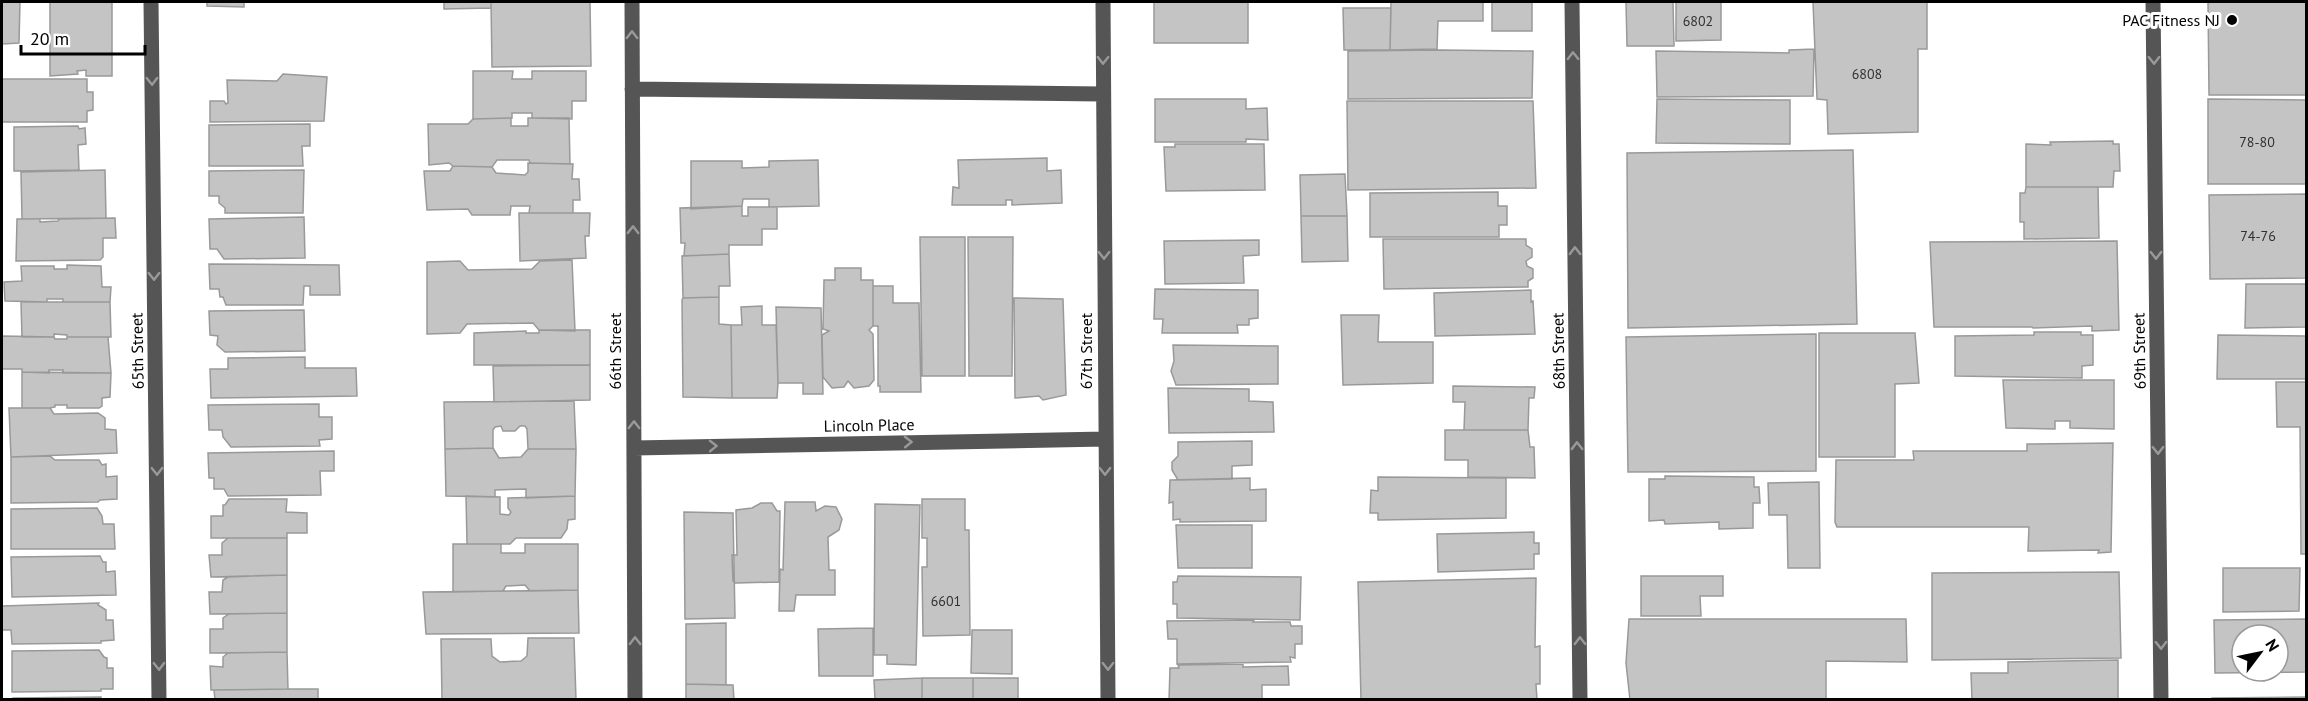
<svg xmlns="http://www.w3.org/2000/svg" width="2308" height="701" viewBox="0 0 2308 701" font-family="'PT Sans',sans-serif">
	<rect width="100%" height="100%" fill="#fff"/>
	<path fill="#c4c4c4" stroke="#999" stroke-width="1.5" fill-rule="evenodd" d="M2,2H20L19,43L2,44Z
		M50,2H112V76H86V70L77,71L78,74L50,76Z
		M207,2H244V7L207,6Z
		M444,2H491V8L444,9Z
		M491,2H590L591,66L492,67Z
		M1154,2H1248V43H1154Z
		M1391,2H1483V21H1438L1437,49L1390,50Z
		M1492,2H1532V31H1492Z
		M1626,2H1673L1674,46H1627Z
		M1676,2H1721V40L1676,41Z
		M1813,2H1927V49H1918V132L1828,134L1827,100L1817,99Z
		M2208,2H2306V95H2209Z
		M1343,8H1391L1390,50H1344Z
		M1814,49L1813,96L1657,97L1656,51L1789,53V50Z
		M1440,50L1533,51L1532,98L1348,99V51Z
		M473,71H513L512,79H532V71H586V101H572V119L532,118V113H512V118L473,119Z
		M283,74L327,77L324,121L210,122V101H224L226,104L228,103L227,80L277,81Z
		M2,79H87V92H93V110L87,111V122H2Z
		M1155,99H1246V109L1267,108L1268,140L1246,139V142H1155Z
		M1657,99L1790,100V144L1656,143Z
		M2208,99L2306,100V184H2208Z
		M1347,101H1533L1536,188L1348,190Z
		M511,118V126H528V118H569L570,164L530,163L529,160H497L492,167L453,166L449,163L429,165L428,124H468L473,119Z
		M310,124V146H302L303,166H209V125Z
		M78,126L79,129L85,128L86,144L78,145L79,170L14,171V127Z
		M2113,141V144H2119L2120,171H2114L2113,187H2026V144L2051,145L2050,142Z
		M1175,144H1264L1265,190L1166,191L1164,147H1175Z
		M1853,150L1857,324L1628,328L1627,153Z
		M1047,158V171L1061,170L1062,203L1012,205V200H1006V205H952L953,187L959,188L958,160Z
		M818,160L819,206L769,207V199H743L742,206L691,209V161H742V168L769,167V161Z
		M528,163L573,164L572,179H579L580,200H573V213H529L530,206H511L510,215H472L468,209L427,210L424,171H450L453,166L492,167L496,173L525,175L528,172Z
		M105,170L106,218L22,219L21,172Z
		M304,170L303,213H225V208L219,203V196H209V171Z
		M1345,174L1347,216H1301L1300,175Z
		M2026,187H2098L2099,238L2024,239V222H2020V193H2025Z
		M1498,192V206H1507V225H1499V237H1370V193Z
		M2306,194V278L2210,279L2209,195Z
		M742,206V216H748V207H777V229H762V245H729V254L684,256L685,243H681L680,208Z
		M519,213H590L589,236H585L586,258L520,261Z
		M1301,216H1347L1348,261L1302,262Z
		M304,217L305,258L224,259L217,249H210L209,219Z
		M115,218L116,238H103V257L100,260L16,261L17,219H40V222L58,221L59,219Z
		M920,237H965V376H922Z
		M968,237H1013L1012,376H969Z
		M1383,239H1526V245L1532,249V257L1526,261L1527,266L1533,269V278L1528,281V287L1384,289Z
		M1259,240V255L1243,256L1244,283L1165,284L1164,241Z
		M2117,241L2119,330L2092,331V326L2033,328L2032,327H1934L1930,242Z
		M729,254L730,286H719V297L683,298L682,256Z
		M572,260L575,331L539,330L533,323L467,324L460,333L427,334V262L460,261L468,270L532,269L540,261Z
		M209,264L339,265L340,295H310V286H304L303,305H226L223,297H220L219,289H210Z
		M67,265L101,266L102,287H111L110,302H63V299H47V302L5,301L4,282L22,281L21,266H54V269H67Z
		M835,268H861V280H873V326L869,330L873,334L874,380L869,386L854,388L848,381L844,387L832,388L823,377L822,335L829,331L823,329L824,280H835Z
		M2246,284H2306V327L2245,328Z
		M873,286H893V303H919L921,392H880V386H878V326H873Z
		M1155,289L1258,290V318L1249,319V325H1237L1238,333H1162L1163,319H1154Z
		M1531,290V302L1533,301L1535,334L1435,336L1434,293Z
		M719,297V324L731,325L732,398L683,397L682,300L683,298Z
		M1014,298L1063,299L1066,395L1043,400L1039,396L1015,398Z
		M21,302H110L111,337H67V335L54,334V337H22Z
		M762,306V325H776L778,383L777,398H732L731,325H742L741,307Z
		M776,307L821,308L823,394H803V383H778Z
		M304,310L305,351L225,352L217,345L218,336L210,335L209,311Z
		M1341,315H1379L1378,342H1433V383L1343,385Z
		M539,330H590V365H474V333L526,331V333H539Z
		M2034,332H2081V335H2093V365L2082,366V378L1955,376V336L2034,335Z
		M1819,333H1915L1919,383L1895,384V457H1819Z
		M1816,334V471L1628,472L1626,337Z
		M2218,335L2306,336V379H2217Z
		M2,336L54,337L55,339H67V337H108L111,373H63V370H49V373L22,372V369H2Z
		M1173,345L1278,346V384L1176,385L1171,371L1174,361Z
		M305,357V368H356L357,396L211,398L210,369H228V358Z
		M590,365V400L494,402L493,366Z
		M22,372L111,373L110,397L102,398V406L99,408H67V405H55V407L50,408H22Z
		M2003,380H2114V429L2070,428V421H2055V429L2006,428Z
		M2276,382H2306V554H2301L2300,427H2277Z
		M1453,386L1535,387L1534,398H1529L1528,430H1464L1465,402H1453Z
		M1168,388L1249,389V401L1273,402L1274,432L1169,433Z
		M574,401L576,449H528L527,429L525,426H520L515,431H503L501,426L495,427L493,430V448L445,449L444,402Z
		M319,404V417H332V439L319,440L320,446L231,447L223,437L222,430H209L208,405Z
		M9,408H50L54,414L98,413L105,418V429L116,430L117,453L11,457Z
		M1445,430H1528L1530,447H1534L1535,478L1468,477V460H1445Z
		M1252,441V465L1232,466V479L1178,480L1172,470V462L1178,456V442Z
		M2113,443L2111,552L2098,553L2099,550L2028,551L2029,527H1837L1835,522L1836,460H1914L1913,451H2027V444Z
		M493,448L499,458L521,457L528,449H576L575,496L526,498V489L495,490V497L446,496L445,449Z
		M334,451V471H320L321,495L228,496L224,489H214V478H209L208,453Z
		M50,456L55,460H99L102,465L106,464V477L117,476V499L100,500L98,502L11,503V457Z
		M1665,476L1754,477V487H1759L1760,503H1753V528L1719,529V522L1665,524L1664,520L1649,521V479H1665Z
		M1378,477L1506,478V518L1378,520V513H1370L1371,490L1378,491Z
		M1250,478V490L1266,489V521L1180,522V519L1173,520V502L1169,503L1170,480Z
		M1819,482L1820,568H1788L1787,515H1769L1768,483Z
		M466,496L500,497V514L509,515L511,512L508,508V498L575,496V519L568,520L567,529L561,538H516L510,544H467Z
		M229,499H287L286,512L307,513V533H287V538H211V516H223V505H225Z
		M922,499H965V530H969L970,635L923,636L922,567H927V538H922Z
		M785,502H815L816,511L825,506L836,507L842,519L839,530L828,537L829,570H835V595H796L794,611H779L780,569L783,570Z
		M761,503H772L777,511H780L779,582L736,583L733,581L732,555H737L736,510L752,508Z
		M875,504L920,505L916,665L887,664V655H874Z
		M97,508L102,516L103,524H114L115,549H11V509Z
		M684,512L733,513L735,618L685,619Z
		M1176,525H1252V568H1178Z
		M1534,532V543H1539V554H1534V569L1438,572L1437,534Z
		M228,538H287V575L211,577L209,555H222V543Z
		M453,544H501V553H525V544H578V590L530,591L525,585L506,586L503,591L453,592Z
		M100,556L103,562H106V572L115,571L116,595L12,597L11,557Z
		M2223,568H2300L2299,611L2223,612Z
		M2119,572L2121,658L1932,660V573Z
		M287,575V613L210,614L209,592H222L223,580L228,577Z
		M1178,576L1301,577L1300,620L1177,618V604H1173V582H1177Z
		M1641,576H1723V596H1700L1701,616H1641Z
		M1536,578L1535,647L1540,646V684H1536L1537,700H1361L1358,582Z
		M578,590L579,633L426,634L423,592Z
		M99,603L98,605L106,610V620H113L114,640L101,641V643L12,644L11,630H2V606Z
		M287,613V652L210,653V629H223V618L229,614Z
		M1629,619H1906L1907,662L1826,661V700H1630L1626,663Z
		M2306,619V672L2215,673L2214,620ZM2242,635H2278V671H2242Z
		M1254,620L1253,622H1290L1291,626H1302V644H1295V658L1290,657L1291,662L1177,664V639H1168L1167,621Z
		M726,623V685L686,684V624Z
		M873,628V676H819L818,629Z
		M972,630H1012V674L971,673Z
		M528,638H574L576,700H442L441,639H491L492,656L500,662L521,661L527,656Z
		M99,650L104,657L107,658V668H113V689H101V691L12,692V651Z
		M287,652L288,689L211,690L210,666L223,667V657L228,653Z
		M2118,660V700H1972L1971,673H2008V662Z
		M1243,664V667L1288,666L1289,685H1262V700H1169L1170,668H1179L1178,665Z
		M922,678H973V700H922Z
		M922,678V700H875L874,680Z
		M973,678H1018V700H973Z
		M686,684L733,685L734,700H686Z
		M288,689H318V700H215L214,690Z
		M101,697V700H13V698Z
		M2306,697V700H2212V698Z"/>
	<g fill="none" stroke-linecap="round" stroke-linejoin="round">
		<path stroke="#555" stroke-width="15" d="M151,2L159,700
			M632,2L635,700
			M1103,2L1108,700
			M1572,2L1580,700
			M2153,2L2161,700
			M632,89L1102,94
			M634,448L1105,439"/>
	</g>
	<defs><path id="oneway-chevron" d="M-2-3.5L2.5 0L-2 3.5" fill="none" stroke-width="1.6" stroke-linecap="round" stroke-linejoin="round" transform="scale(1.5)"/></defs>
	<g stroke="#999">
		<use href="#oneway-chevron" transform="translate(632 35) rotate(-90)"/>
		<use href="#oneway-chevron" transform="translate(1573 56) rotate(-91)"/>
		<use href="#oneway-chevron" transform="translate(1103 60) rotate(91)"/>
		<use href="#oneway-chevron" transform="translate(2154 60) rotate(89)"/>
		<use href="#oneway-chevron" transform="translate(152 81) rotate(89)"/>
		<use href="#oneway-chevron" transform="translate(633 230) rotate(-90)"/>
		<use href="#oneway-chevron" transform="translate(1575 251) rotate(-91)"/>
		<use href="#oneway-chevron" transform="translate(1104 255) rotate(90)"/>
		<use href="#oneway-chevron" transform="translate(2156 255) rotate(89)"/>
		<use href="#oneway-chevron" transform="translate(154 276) rotate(89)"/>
		<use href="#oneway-chevron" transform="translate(634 425) rotate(-90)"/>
		<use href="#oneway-chevron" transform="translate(908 442) rotate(-1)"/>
		<use href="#oneway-chevron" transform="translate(713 446) rotate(-1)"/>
		<use href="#oneway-chevron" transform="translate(1577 446) rotate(-91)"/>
		<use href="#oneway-chevron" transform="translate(2158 450) rotate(89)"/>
		<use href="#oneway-chevron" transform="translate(157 471) rotate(89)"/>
		<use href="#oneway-chevron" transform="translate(1105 471) rotate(89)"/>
		<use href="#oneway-chevron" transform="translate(635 641) rotate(-90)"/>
		<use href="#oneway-chevron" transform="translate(1580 641) rotate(-91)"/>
		<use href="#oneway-chevron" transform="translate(2161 645) rotate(89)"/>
		<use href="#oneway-chevron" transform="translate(159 666) rotate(89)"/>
		<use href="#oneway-chevron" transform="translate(1108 666) rotate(89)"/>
	</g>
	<circle fill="#000" stroke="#fff" stroke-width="2" cx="2232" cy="20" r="6"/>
	<g text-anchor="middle" stroke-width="6" stroke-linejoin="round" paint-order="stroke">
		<g font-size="14" fill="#313131">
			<text x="1698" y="26">6802</text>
			<text x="1867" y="79">6808</text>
			<text x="2257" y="147">78-80</text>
			<text x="2258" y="241">74-76</text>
			<text x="946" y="606">6601</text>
		</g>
		<g font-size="16" fill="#000" stroke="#fff" text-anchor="end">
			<text x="2220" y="26">PAC Fitness NJ</text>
		</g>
		<g font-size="16" fill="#000" stroke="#fff">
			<text transform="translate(137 351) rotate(-91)" y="6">65th Street</text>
			<text transform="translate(615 351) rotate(-90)" y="6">66th Street</text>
			<text transform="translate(1086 351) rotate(-90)" y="6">67th Street</text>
			<text transform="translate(1558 351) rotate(-91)" y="6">68th Street</text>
			<text transform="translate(2139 351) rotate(-91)" y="6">69th Street</text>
			<text transform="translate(869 425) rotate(-1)" y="6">Lincoln Place</text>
		</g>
	</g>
	<rect width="2308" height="701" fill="none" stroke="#000000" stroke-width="6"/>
	<g transform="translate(2260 653) rotate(58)"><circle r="28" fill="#ffffff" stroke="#999999" stroke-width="1.5"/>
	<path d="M0-4.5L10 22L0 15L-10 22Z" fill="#000000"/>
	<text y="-9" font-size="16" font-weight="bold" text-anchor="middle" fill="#000000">N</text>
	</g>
	<path d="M21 45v9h124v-9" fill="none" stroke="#000000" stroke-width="3"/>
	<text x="30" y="45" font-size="18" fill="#000000" stroke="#ffffff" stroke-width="4.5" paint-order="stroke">20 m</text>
</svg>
